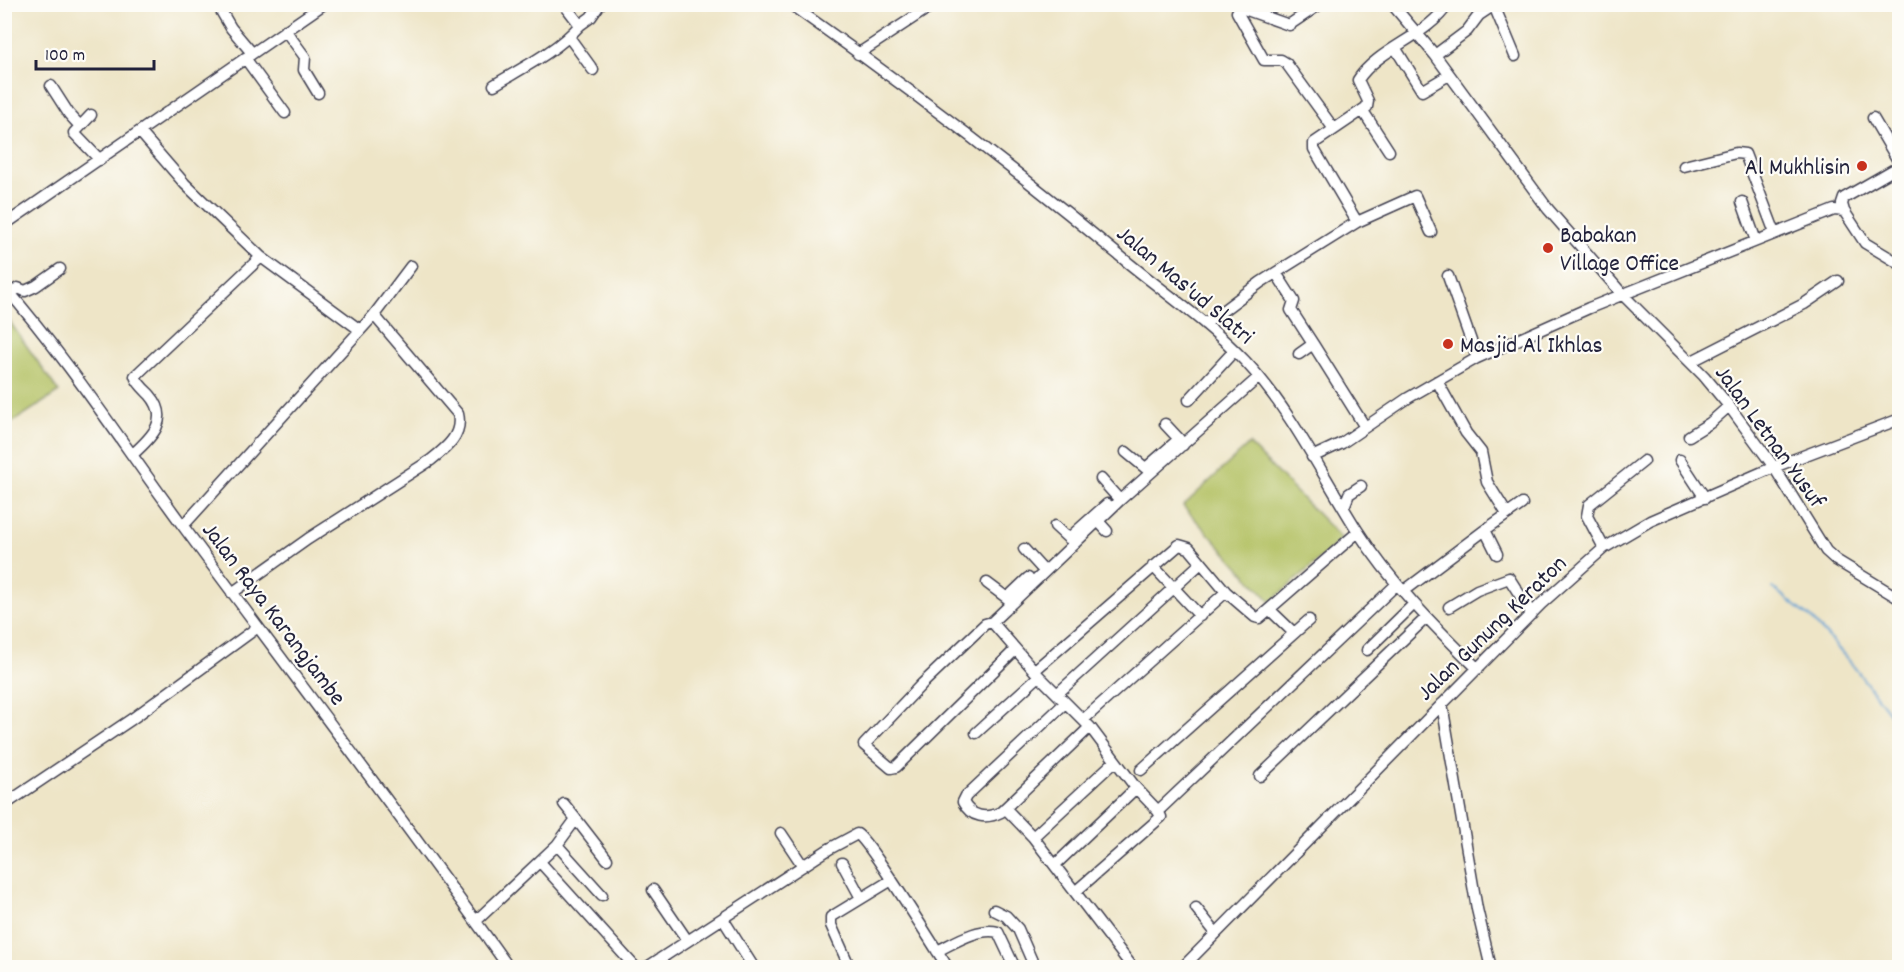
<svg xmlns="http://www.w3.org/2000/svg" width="1904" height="972" viewBox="0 0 1904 972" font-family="Dekko,sans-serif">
	<rect width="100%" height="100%" fill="#fdfcf7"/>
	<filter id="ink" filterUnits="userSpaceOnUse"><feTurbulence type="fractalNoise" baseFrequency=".0167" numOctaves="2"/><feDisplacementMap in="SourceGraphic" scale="12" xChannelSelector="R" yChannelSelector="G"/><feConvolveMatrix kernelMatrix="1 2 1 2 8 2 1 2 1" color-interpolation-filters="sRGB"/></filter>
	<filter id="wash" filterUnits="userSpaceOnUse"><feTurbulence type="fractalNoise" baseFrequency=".008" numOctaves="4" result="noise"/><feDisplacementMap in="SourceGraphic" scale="24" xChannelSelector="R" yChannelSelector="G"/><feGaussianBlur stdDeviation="1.35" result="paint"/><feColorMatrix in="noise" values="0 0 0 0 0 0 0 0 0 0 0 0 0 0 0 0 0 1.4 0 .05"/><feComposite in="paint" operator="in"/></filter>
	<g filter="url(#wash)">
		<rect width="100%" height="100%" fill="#eee5c7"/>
		<path fill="#b3c163" stroke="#6a724f" stroke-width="1.5" d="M5,315L59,392L5,427H4Z
			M1249,444L1342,539L1271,602L1183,506Z"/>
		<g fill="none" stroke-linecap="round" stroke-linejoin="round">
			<path stroke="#63a1d4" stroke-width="2" d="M1773,588L1811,618L1851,663L1900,727"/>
		</g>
	</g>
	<g filter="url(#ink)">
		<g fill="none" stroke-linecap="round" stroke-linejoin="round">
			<defs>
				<path id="minor" d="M217,4L231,28L252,53
					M564,4L580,25L591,17L600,4
					M790,4C905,85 1018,171 1126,261C1165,293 1209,323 1245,361C1291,410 1321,473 1357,530C1390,582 1434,626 1478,669
					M1320,4L1289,25L1244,9L1237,12L1264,60H1281L1286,63L1334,129
					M1392,4L1435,55L1548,209L1624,296L1704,376L1729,406L1774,467L1826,551L1836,560L1900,599
					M285,30L305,57L304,70L318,93
					M569,37L593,70
					M1396,49L1422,91L1449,75
					M858,54L934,4
					M1435,55L1467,31L1479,15L1491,7L1495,8L1515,56
					M245,58L285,113
					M494,85C524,67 557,51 580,25
					M51,86L69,114L80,126
					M1363,111L1389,151
					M91,115L74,133L100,160
					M1873,118L1900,164
					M140,132L185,184L261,257L360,330
					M1684,166L1736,153L1745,154L1775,233
					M1742,202L1756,241
					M1844,211L1842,204L1844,198L1900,166
					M1357,222L1415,196L1431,232
					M4,225L324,4
					M1276,273L1294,301L1291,310L1313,344L1299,354
					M1448,276L1477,358
					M4,286C70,362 124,446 183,526C292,674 403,818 509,968
					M11,294L18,288L25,291L36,286L60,269
					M1205,324L1261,282L1357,222L1314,149V143L1367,107L1368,101L1358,80C1377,49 1427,37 1448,4
					M1313,344L1365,427
					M1690,362L1804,304L1838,281
					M1437,381L1466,433L1481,452L1487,482L1507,514
					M1189,400L1234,351
					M1165,424L1179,439
					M1689,436L1710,423L1729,406
					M1126,452L1149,471
					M133,454C152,437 171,419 150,395C144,389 137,383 135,376L261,257
					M1312,457L1342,443L1408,398L1477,358L1589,308L1834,210L1844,211L1865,243L1900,264
					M1680,460L1705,498
					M1146,468L1179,439L1183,445
					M1101,479L1117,497
					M1344,507L1349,494L1361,486
					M1098,521L1107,531
					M183,526L374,315L411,266
					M1055,526L1068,538
					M1485,530L1522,504
					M1073,545L1070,537L1107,504
					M1604,548L1587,516L1589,505L1644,461
					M1024,549L1044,571
					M1153,566L1200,616
					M987,583L1007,598
					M1404,591L1485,530L1497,554
					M232,593L308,539L431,460C446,448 463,435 458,414L374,315
					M1012,602L1007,598L1028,578
					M1449,607L1477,590L1509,578L1532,614
					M1270,610L1294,633
					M992,622L1120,500L1259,377
					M1015,650L896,767L891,768L864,745L922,684L985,624L992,622L1039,676L1090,727L1136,788L1158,811L1397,584
					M1367,650L1414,604
					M1035,670L1179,545L1189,548L1226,592L1255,617L1259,618L1358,532
					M1057,694L1201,563
					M1065,703L966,796L963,802C971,818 987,819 1001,812L1090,727
					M1442,704L1477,909L1491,968
					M1083,720L1226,592
					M976,733L1039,676
					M1141,770L1309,620
					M1260,776L1426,618
					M564,804L576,819
					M4,805L132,719L258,627
					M1005,808L1033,837L1133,968
					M781,833L803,866
					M1033,837L1115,761
					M557,845L576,819L607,859
					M540,862L636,968
					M842,863L861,898
					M1055,865L1136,788
					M653,890L687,940
					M1075,892L1161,817L1158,811
					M1196,908L1215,932
					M994,910L1006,916L1018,929L1035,968
					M723,919L754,968
					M477,920L557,845L602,895
					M937,951C954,943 978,927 998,932L1015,968
					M646,968L829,849L857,834C868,839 935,948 948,968
					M850,968L831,925V917L890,881
					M1182,968L1541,604L1604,548L1650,521L1774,467L1900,419"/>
			</defs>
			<use href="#minor" stroke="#413f50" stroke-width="13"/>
			<use href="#minor" stroke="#fff" stroke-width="10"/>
		</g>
	</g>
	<g fill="#c8321e" stroke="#fdfcf7" stroke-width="2">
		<circle cx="1862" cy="166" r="6"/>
		<circle cx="1548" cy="248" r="6"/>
		<circle cx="1448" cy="344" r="6"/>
	</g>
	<g text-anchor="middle" stroke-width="4.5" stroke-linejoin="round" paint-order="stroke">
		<g font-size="24" fill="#22223b" stroke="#fdfcf7" text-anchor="start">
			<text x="1850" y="174" text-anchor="end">Al Mukhlisin</text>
			<text x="1560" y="242">Babakan<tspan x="1560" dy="28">Village Office</tspan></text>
			<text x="1460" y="352">Masjid Al Ikhlas</text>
		</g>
		<g font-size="24" fill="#22223b" stroke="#fdfcf7">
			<text transform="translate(1186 284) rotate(40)" y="8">Jalan Mas'ud Slatri</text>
			<text transform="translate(1771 436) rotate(54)" y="8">Jalan Letnan Yusuf</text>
			<text transform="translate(275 613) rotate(53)" y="8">Jalan Raya Karangjambe</text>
			<text transform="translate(1491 627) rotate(-44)" y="8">Jalan Gunung Keraton</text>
		</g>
	</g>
	<rect width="1904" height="972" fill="none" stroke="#fdfcf7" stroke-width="24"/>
	<path d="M36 60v9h118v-9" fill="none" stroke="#22223b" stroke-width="3"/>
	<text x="45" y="60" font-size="18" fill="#22223b" stroke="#fdfcf7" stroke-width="4.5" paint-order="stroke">100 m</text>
</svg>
